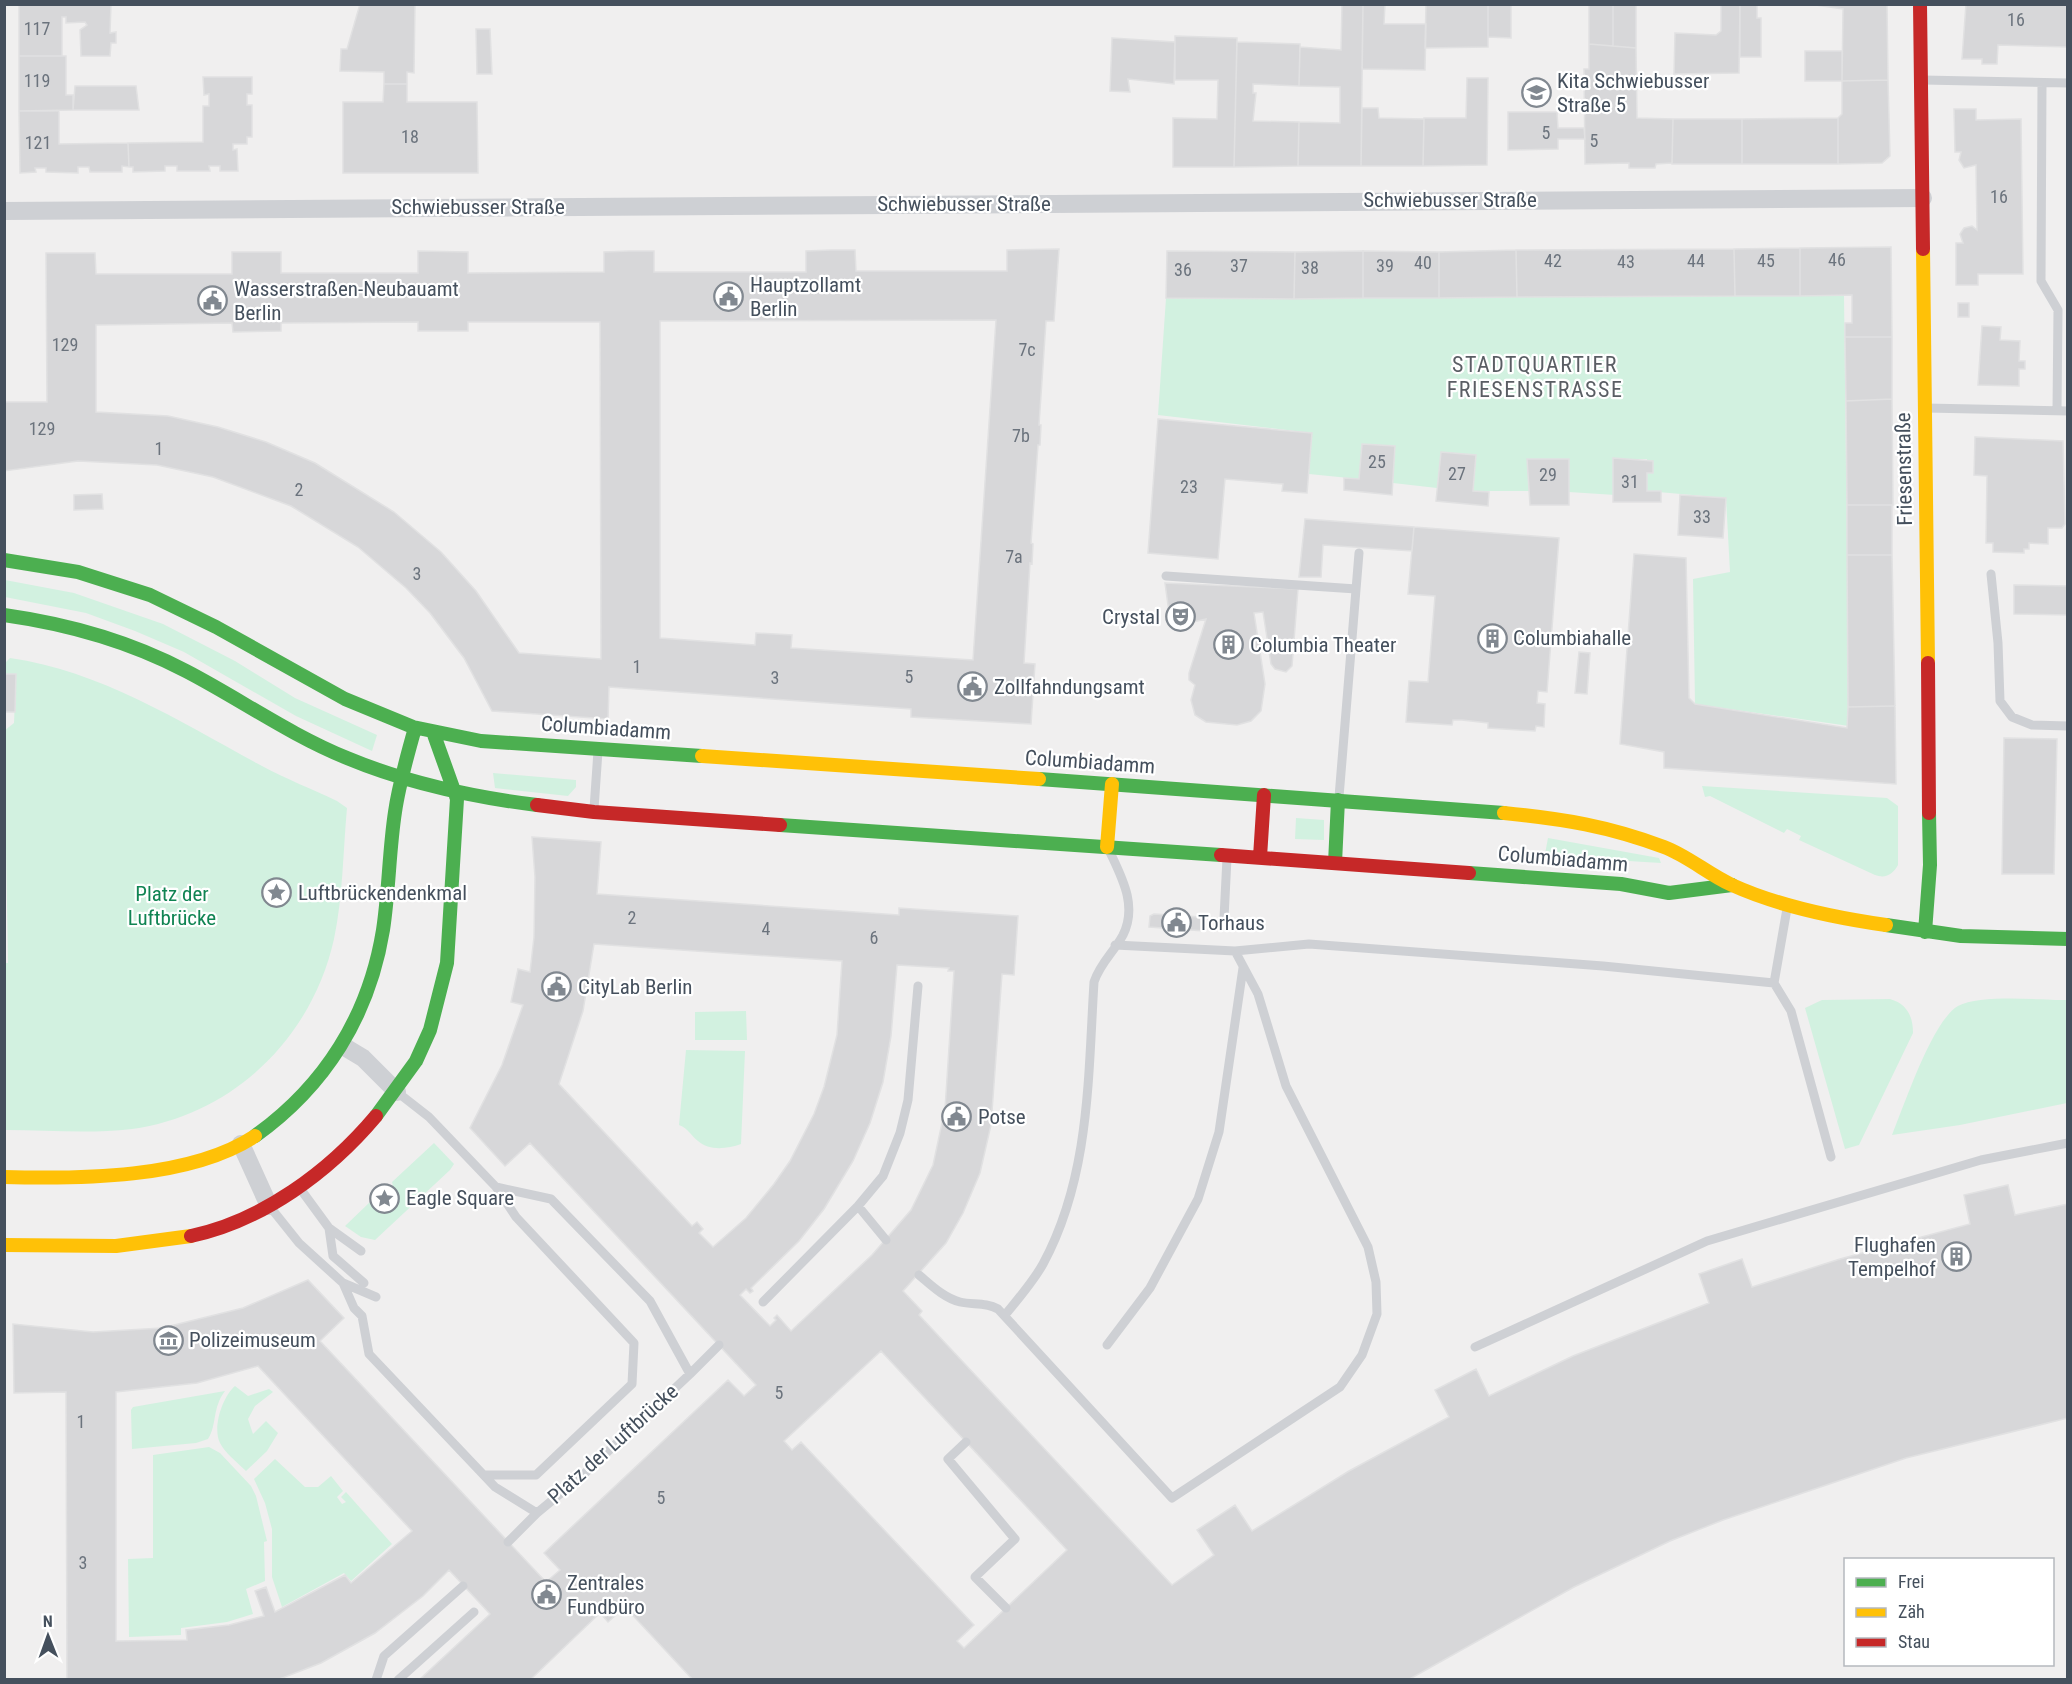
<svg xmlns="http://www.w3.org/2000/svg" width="2072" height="1684" viewBox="0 0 2072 1684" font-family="'Roboto Condensed',sans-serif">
	<rect width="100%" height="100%" fill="#f0efef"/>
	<path fill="#d2f1e0" d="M1844,295L1849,726L1695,704L1693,579L1730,572L1726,498L1647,491V459H1613L1615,495L1569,492L1568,459H1527L1529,491H1473L1476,456L1441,452L1437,488L1393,483L1395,446L1362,444L1359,479L1309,474L1312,433L1158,415L1166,298Z
		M5,580L74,593L163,624L235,661L295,698L377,735L372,751L296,716L184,652L135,631L86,613L5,597Z
		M10,658C102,671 182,723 262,766C286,779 312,789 337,801L347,808C343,851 343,897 334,939C312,1038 233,1115 132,1129C90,1134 47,1130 5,1130L4,963H8L4,731L14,723L16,674H5V663Z
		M493,773L576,780V787L568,796L495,788Z
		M1702,786L1887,798L1898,806V865C1893,874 1886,879 1875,875L1799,840L1801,836L1787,829L1784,833L1710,796L1705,797Z
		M1296,818L1324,820V840L1295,839Z
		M1548,838L1659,858L1661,863L1547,856L1545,854Z
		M1890,999C1907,1004 1913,1016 1913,1033L1859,1145L1845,1149L1805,1008L1822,1000Z
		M2067,1000V1103L1960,1125L1892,1135C1904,1106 1932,1021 1958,1006C1980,994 2041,1000 2067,1000Z
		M746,1011L747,1040H695V1012Z
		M686,1050L745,1051L741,1144C727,1149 709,1151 698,1141C690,1135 689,1129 679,1125Z
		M434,1143L454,1164L450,1170L375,1240L361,1237L345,1226L370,1202L385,1208L396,1197L392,1182Z
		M235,1386L248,1396L269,1389L273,1392L255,1406L248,1419L253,1434L266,1421L278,1433L267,1451L246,1471C238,1463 225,1453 220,1443C212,1427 223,1396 235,1386Z
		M225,1391C212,1408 217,1425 208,1439L196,1443L132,1449L131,1410L133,1407Z
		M209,1447L220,1453L251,1486L256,1496L267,1541L264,1542L265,1581L246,1589L253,1614L227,1622L181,1628V1635L129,1637L128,1559L153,1558V1455Z
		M275,1459L305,1487H318L331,1476L343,1491L337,1497L342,1504L346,1502L341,1497L346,1492L392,1544L351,1581L344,1573L282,1607L272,1577V1529L265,1503L254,1479Z"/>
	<path fill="#d7d7d9" stroke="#e1e1e2" stroke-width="1.5" fill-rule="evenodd" d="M19,4H111L110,33L116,32V43H111L110,56H81L80,30L87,25L85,22L66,23V17H62V56H19Z
		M360,4H415L414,73L407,72V84H384V72L340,71L341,49H347Z
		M1342,4H1363L1361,166H1298L1299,122L1340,123V87L1299,86L1300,47L1341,50Z
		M1363,4H1385L1384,24H1426L1425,70L1362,69Z
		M1426,4H1488V47L1425,48Z
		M1488,4H1511V38L1488,37Z
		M1589,4H1613V46L1589,44Z
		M1613,4H1636V48L1613,46Z
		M1721,4H1740L1739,73L1674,74L1675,33L1716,35L1721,31Z
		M1740,4H1757V18H1761V57H1740Z
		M1809,4H1887L1888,80L1842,81L1843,9Z
		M1966,4H2068V47L1998,45L1997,64H1982V59H1962Z
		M476,29H490L492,74H477Z
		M1175,36L1237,38L1234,167H1173V118L1217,119L1218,80H1175Z
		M1112,38L1175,42L1174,84L1128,79L1130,92L1110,91Z
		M1237,42L1300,44L1299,86L1253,84V93H1256L1253,121L1299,122L1298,166L1234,167Z
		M1589,44L1636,48L1637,118L1673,119L1672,163L1656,164L1655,168H1629V163L1585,164L1584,69H1589Z
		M1805,51H1842V81H1805Z
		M19,56H66V95H73V110L19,111Z
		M203,77H252V94H247V105H252V137H247V144H233V150L237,149L238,171H220V166H209L210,171H177V166H165V171L133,172V167H129L128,143L203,142V106H209V94L204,95Z
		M1467,78H1488L1487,165L1423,166L1424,118H1466Z
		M1888,80L1890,156L1882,163L1838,164V118L1842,114V81Z
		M384,84H407V102H477L478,173H343V102H383Z
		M75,86H136L139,110H73Z
		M1362,108H1378L1379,118L1424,119L1423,166H1361Z
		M1954,109H1976V120L2021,119L2023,274H1978V285H1956V243H1963L1960,234L1964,228L1972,226L1977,230L1976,165L1964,168L1959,160L1961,152H1955Z
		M19,111H59V144L128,143L129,167L122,166V172H90L89,167H78V173L46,172V168H35L36,172L20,173Z
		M1508,112H1557L1558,128H1584L1585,139H1558V149L1508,150Z
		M1838,118V164H1742V119Z
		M1673,119H1742V164H1672Z
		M1891,247L1892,337H1845V323H1852V295L1800,296V248Z
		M1800,248V296H1735L1734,249Z
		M1059,249L1054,321H1046L1039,425H1041L1040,445H1038L1031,543L1033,544L1032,564L1030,563L1024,663L1035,664L1031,724L911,717V709L609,687L608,719L492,711L464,658L430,613L406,588L358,547L291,506L213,477L157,465L78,461L4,471V402H47L46,253H95L96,274H232V252H281V273H418V251L468,252V273L604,272V252L629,251H654V272H806V251L831,250H855L856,271H1007V250ZM996,320L973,660L791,648L792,635L756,633L755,645L660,638V321ZM418,322V331H468V322H600L601,659L519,653L476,591L441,552L394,512L315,463L266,442L218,427L168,416L96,412V325L232,323L233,332L281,331V323Z
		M1734,249L1735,296L1517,297L1516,250Z
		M1516,250L1517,297L1439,298V252Z
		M1167,251L1295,252L1294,299L1166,298Z
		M1363,251V298L1294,299L1295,252Z
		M1363,251L1439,252V298H1363Z
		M1958,303H1969V317H1958Z
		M1982,326L2001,327L2000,340L2020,341L2019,361H2025V369H2019V386L1978,385Z
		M1845,337H1892V399L1846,401Z
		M1892,399L1893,505H1847L1846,401Z
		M1158,419L1312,433L1307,493L1282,491L1283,484L1225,479L1218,559L1148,553Z
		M1975,437L2063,441L2065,524L2062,528H2048V544L2029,543V549H2024V553L1993,552V543H1986L1987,476L1974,475Z
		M1362,444L1395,446L1392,495L1344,490V478L1359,479Z
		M1441,452L1476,455L1473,491L1489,492L1488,506L1436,501Z
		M1613,458L1653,461V473H1647V491H1661V502H1613Z
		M1527,459H1569V505H1530Z
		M102,494L103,509L74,510V495Z
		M1680,495L1726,498L1723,538L1678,535Z
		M1847,505H1892V555H1847Z
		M1305,519L1414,527L1412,551L1323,545L1321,577H1299Z
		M1414,527L1559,538L1547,692L1538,691L1537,703L1545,704L1544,727L1536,726L1535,731L1488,728V723L1462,720H1453L1452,725L1406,722L1409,681L1428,682L1435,596L1408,594Z
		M1634,554L1686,558L1689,698L1695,704L1847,728L1848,707L1895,706L1896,784L1664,768V752L1620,744Z
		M1847,555H1892L1895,706L1848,707Z
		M1165,583L1298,589L1292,666L1286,672L1275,669L1271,664L1263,612L1254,613L1265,684L1261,711L1251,721L1237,725L1206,722L1195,715L1191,700L1195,685L1189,680V673L1206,619L1171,627Z
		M2014,585L2068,586V615L2014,614Z
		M1579,652L1590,653L1587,694L1575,693Z
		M4,674H16L15,712H4Z
		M2004,738L2057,739L2054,874H2002Z
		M532,837L601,842L597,894L899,915V908L1018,916L1014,975L1002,974L991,1125L980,1173L963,1213L946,1243L903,1291L922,1311L919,1315L1172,1585L1214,1555L1197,1530L1235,1505L1252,1531L1349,1471L1449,1417L1435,1390L1476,1369L1489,1396L1573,1356L1709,1303L1699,1274L1742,1259L1752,1287L1840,1259L1970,1224L1964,1195L2008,1185L2015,1215L2068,1204V1418L1906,1458L1723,1520L1670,1541L1574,1587L1408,1680H693L625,1607L608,1622L600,1613L530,1680H419L490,1614L449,1570L423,1596L375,1633L321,1663L277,1680H67L66,1392L14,1393L13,1324L93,1332L162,1328L243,1308L308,1280L344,1318L320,1341L546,1582L560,1570L544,1553L728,1380L744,1396L756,1385L530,1143L505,1166L470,1128L502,1065L523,1005L511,1002L518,969L530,972L534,937L535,877ZM594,944L842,961L837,1035L824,1087L814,1114L790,1161L774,1184L746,1218L713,1247L699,1233L703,1229L697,1222L692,1226L559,1084L583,1011ZM897,965L949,968L948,971H954L945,1109L933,1165L911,1210L872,1255L791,1331L777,1315L774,1318L776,1320L770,1326L740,1295L746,1289L750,1293L753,1291L751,1288L799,1241L824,1209L853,1161L870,1123L883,1082L891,1036ZM881,1351L1067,1550L964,1648L957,1641L974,1625L801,1442L792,1450L784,1441ZM258,1366L412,1531L351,1583L345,1575L275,1612L266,1587L255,1591L264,1616L229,1625L186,1630L187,1640L116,1641V1392L197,1383Z
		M1154,914L1201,917L1204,919V931L1149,927L1150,916Z"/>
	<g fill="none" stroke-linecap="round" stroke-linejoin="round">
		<path stroke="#ced0d4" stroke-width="9" d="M1923,80L2068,83
			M2042,83L2041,281L2058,310L2057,410
			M1926,408L2068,411
			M1991,574L1998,643L2000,701L2012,717L2032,725L2068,726
			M1166,576L1356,589
			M1339,797L1359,553
			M594,809L598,751
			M1788,903L1774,983L1791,1011L1831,1157
			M1224,918L1227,858
			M1115,945L1235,951L1309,944L1603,966L1774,983
			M397,1092L429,1117L496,1187L516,1217L634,1343L632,1384L536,1475H484
			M299,1187L329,1228L333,1256L364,1283
			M858,1206L886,1240
			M271,1208L299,1243L343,1283L354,1308L362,1316L369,1354L495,1487L537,1513L584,1474L690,1374L650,1301L551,1199L496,1187
			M329,1228L361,1251
			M919,1275C931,1285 944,1298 960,1302C973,1305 986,1302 998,1309L1172,1498L1340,1387L1362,1355L1377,1314L1376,1282L1368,1247L1286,1086L1258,994L1235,951
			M343,1283L376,1297
			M763,1302L858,1206L883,1176L900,1133L908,1100L918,986
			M1005,1315C1018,1299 1033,1282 1043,1264C1090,1177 1088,1078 1094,982C1100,963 1114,952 1123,935C1138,905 1121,876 1109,850
			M1107,1345L1150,1288L1198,1199L1219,1132L1243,968
			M1475,1347L1707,1241L1981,1160L2068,1143
			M690,1374L719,1345
			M966,1442L948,1459L1015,1539L975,1577L1006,1608
			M508,1542L537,1513
			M376,1680L384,1656L463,1586
			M398,1680L474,1612"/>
		<path stroke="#ced0d4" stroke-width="18" d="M4,211L1923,198
			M343,1046L363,1058L397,1092
			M241,1144L269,1206"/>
		<path stroke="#4caf50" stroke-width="14" d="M4,560L78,572L150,595L216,627L345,699L413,727L481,741L702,756
			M4,615C68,624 129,641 186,671C240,699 290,735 347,758C407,783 472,797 537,805
			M1039,779L1504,813
			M780,825L1221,855
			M1335,863L1338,800
			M1469,873L1621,884L1669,893L1732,885
			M1886,925L1961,936L2068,939
			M1925,932L1930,865L1929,813
			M376,1116L416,1061L430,1030L447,963L457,799L433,732
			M255,1136C325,1086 369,1016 383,930C389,891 389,851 395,812C399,784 407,756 415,728"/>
		<path stroke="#ffc107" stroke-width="14" d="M1923,249L1928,663
			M702,756L1039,779
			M1504,813C1564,819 1608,826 1664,847C1688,856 1708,874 1732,885C1776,905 1837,918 1886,925
			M1107,847L1112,784
			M4,1177C79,1179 190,1179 255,1136
			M4,1245L116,1246L191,1236"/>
		<path stroke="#c62828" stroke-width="14" d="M1920,4L1923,249
			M1928,663L1929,813
			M537,805L594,812L780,825
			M1221,855L1469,873
			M1260,857L1264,795
			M191,1236C262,1221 329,1172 376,1116"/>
	</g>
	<defs>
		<symbol id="school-ring" viewBox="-11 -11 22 22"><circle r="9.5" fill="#fff" stroke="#818890" stroke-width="1.5"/><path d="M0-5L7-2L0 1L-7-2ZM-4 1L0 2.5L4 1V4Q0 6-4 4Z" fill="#818890"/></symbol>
		<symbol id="civic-ring" viewBox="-11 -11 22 22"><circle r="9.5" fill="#fff" stroke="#818890" stroke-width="1.5"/><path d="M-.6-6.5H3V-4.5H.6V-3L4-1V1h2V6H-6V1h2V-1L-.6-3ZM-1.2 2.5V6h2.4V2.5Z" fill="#818890"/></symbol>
		<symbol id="theatre-ring" viewBox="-11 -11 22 22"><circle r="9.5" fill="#fff" stroke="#818890" stroke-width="1.5"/><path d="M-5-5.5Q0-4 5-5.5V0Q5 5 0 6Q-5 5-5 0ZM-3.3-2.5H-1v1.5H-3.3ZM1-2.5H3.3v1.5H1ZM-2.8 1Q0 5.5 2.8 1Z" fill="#818890"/></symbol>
		<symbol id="building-ring" viewBox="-11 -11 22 22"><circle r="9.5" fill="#fff" stroke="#818890" stroke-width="1.5"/><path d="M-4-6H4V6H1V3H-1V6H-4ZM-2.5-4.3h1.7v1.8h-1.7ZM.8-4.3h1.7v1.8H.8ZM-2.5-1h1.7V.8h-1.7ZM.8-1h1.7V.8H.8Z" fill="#818890"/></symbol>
		<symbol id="sight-ring" viewBox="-11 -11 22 22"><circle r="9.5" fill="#fff" stroke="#818890" stroke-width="1.5"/><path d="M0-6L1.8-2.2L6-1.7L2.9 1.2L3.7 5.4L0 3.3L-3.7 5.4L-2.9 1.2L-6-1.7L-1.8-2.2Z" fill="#818890"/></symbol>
		<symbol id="museum-ring" viewBox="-11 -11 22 22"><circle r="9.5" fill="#fff" stroke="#818890" stroke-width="1.5"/><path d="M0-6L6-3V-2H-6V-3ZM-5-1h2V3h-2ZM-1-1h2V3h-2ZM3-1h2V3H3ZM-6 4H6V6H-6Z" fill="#818890"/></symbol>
	</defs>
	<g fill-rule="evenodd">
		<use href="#school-ring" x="1520" y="76" width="33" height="33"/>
		<use href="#civic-ring" x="712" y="280" width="33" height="33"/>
		<use href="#civic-ring" x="196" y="284" width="33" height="33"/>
		<use href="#theatre-ring" x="1164" y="600" width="33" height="33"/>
		<use href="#building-ring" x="1476" y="622" width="33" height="33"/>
		<use href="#building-ring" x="1212" y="628" width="33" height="33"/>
		<use href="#civic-ring" x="956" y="670" width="33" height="33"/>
		<use href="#sight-ring" x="260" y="876" width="33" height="33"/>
		<use href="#civic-ring" x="1160" y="906" width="33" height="33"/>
		<use href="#civic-ring" x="540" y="970" width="33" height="33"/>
		<use href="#civic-ring" x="940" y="1100" width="33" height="33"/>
		<use href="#sight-ring" x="368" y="1182" width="33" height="33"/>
		<use href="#building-ring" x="1940" y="1240" width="33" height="33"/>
		<use href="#museum-ring" x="152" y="1324" width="33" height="33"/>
		<use href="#civic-ring" x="530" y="1578" width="33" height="33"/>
	</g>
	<g text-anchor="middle" stroke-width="4.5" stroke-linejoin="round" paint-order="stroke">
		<g font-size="18" fill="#6b737d">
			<text x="2016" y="26">16</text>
			<text x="37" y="35">117</text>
			<text x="37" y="87">119</text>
			<text x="1546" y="139">5</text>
			<text x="410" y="143">18</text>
			<text x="1594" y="147">5</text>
			<text x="38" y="149">121</text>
			<text x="1999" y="203">16</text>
			<text x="1837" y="266">46</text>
			<text x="1553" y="267">42</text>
			<text x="1696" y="267">44</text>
			<text x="1766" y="267">45</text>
			<text x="1626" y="268">43</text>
			<text x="1423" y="269">40</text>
			<text x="1239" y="272">37</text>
			<text x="1385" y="272">39</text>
			<text x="1310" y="274">38</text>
			<text x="1183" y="276">36</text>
			<text x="65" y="351">129</text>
			<text x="1027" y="356">7c</text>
			<text x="42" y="435">129</text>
			<text x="1021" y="442">7b</text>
			<text x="159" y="455">1</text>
			<text x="1377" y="468">25</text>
			<text x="1457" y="480">27</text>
			<text x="1548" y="481">29</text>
			<text x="1630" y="488">31</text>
			<text x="1189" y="493">23</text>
			<text x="299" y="496">2</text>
			<text x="1702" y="523">33</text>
			<text x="1014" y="563">7a</text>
			<text x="417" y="580">3</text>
			<text x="637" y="673">1</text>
			<text x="909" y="683">5</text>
			<text x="775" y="684">3</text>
			<text x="632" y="924">2</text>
			<text x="766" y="935">4</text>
			<text x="874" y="944">6</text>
			<text x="779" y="1399">5</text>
			<text x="81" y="1428">1</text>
			<text x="661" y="1504">5</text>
			<text x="83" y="1569">3</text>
		</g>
		<g font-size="21" fill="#45505d" stroke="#fff" text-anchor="start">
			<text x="1557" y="88">Kita Schwiebusser<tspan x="1557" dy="24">Straße 5</tspan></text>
			<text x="750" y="292">Hauptzollamt<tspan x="750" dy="24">Berlin</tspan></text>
			<text x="234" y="296">Wasserstraßen-Neubauamt<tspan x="234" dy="24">Berlin</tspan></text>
			<text x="1160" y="624" text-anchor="end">Crystal</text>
			<text x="1513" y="645">Columbiahalle</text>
			<text x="1250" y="652">Columbia Theater</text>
			<text x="994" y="694">Zollfahndungsamt</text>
			<text x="298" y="900">Luftbrückendenkmal</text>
			<text x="1198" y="930">Torhaus</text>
			<text x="578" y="994">CityLab Berlin</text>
			<text x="978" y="1124">Potse</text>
			<text x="406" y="1205">Eagle Square</text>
			<text x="1936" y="1252" text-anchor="end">Flughafen<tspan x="1936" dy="24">Tempelhof</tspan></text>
			<text x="189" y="1347">Polizeimuseum</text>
			<text x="567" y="1590">Zentrales<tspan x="567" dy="24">Fundbüro</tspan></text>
		</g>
		<g font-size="21" fill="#45505d" stroke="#fff">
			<text x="1450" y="207">Schwiebusser Straße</text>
			<text x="964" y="211">Schwiebusser Straße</text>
			<text x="478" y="214">Schwiebusser Straße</text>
			<text transform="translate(1904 469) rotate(-91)" y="7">Friesenstraße</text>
			<text transform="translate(606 728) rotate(4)" y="7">Columbiadamm</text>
			<text transform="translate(1090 762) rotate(4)" y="7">Columbiadamm</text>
			<text transform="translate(1563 859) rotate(5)" y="7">Columbiadamm</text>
			<text transform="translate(613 1444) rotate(-42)" y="7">Platz der Luftbrücke</text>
		</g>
		<g font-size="21" fill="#108453" stroke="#fff">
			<text x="172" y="901">Platz der<tspan x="172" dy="24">Luftbrücke</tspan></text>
		</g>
		<g font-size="22" letter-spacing="1.5" fill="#5a5e64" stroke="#fff">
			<text x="1535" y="372">STADTQUARTIER<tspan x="1535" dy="25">FRIESENSTRASSE</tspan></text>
		</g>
	</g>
	<rect width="2072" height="1684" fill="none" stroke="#45505d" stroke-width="12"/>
	<rect x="1844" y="1558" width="210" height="108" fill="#ffffff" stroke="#b5b9be" stroke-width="1.5"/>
	<rect x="1856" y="1578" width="30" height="9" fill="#4caf50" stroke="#b5b9be" stroke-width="1.5"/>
	<text x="1898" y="1588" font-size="18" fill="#45505d">Frei</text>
	<rect x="1856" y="1608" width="30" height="9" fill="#ffc107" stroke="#b5b9be" stroke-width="1.5"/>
	<text x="1898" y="1618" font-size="18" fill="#45505d">Zäh</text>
	<rect x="1856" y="1638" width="30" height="9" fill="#c62828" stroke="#b5b9be" stroke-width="1.5"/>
	<text x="1898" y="1648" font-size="18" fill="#45505d">Stau</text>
	<g transform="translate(48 1636) rotate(359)" stroke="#ffffff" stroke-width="4.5" paint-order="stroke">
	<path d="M0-4.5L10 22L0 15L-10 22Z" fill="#45505d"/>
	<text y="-9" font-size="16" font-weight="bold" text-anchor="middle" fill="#45505d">N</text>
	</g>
</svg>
